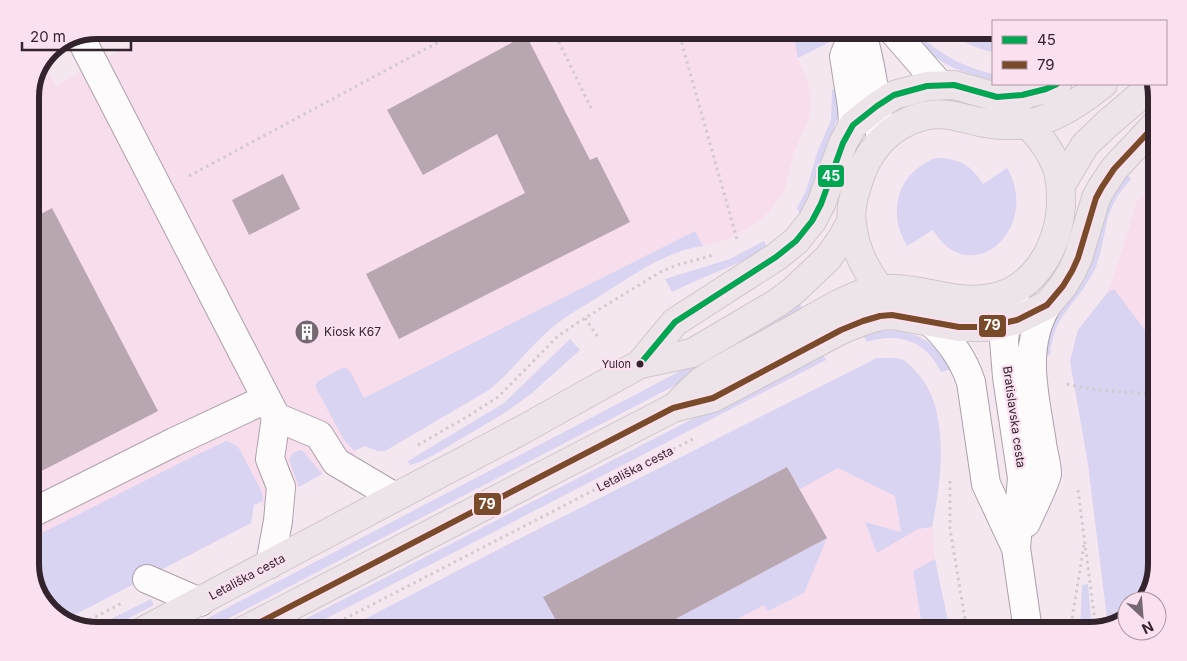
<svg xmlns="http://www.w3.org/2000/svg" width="1187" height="661" viewBox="0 0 1187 661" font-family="Inter,sans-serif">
	<rect width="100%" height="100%" fill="#f5e7ef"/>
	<path fill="#f8dded" d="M138,30H853L798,58L809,86L811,97V110L809,119L795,150L784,191L769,212L757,223L727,239L703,246L695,231L363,398L350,371L348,445L358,454L262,506V492L240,450L236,445L30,568V93L44,63L56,86L142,38Z
		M1157,182V564L1148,597L1144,601H1127V619L1124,622L1108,626L1088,464L1070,362L1078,330L1107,293L1113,278L1137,201Z
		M787,467L838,468L895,496L901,532L866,522L877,552L918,529L932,527L935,559L913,572L923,631H484L543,597Z"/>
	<path fill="#d8d4f1" d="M793,30H853L798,58Z
		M949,30H993V52C976,48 962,43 949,30Z
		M926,41C949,59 965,67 993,74V80C963,73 942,66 920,44Z
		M837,88L839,107L837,120L820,163L811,193L801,216L797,208L806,191L817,153L831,120L832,90Z
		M936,158C959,158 971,165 983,184L1007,168C1042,228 971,292 933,230L907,246C904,240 901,234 899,228C891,196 906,169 936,158Z
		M1127,174L1131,179C1126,185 1121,191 1117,197C1103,219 1105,248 1094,271C1077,305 1054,312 1050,355L1042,356L1044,340L1110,197Z
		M695,231L703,246C666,251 635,274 603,294C584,306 563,317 546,333C526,351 510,373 489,390L385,451H378L365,446L354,451L344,440L315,386L318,381L344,367L350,371L364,398Z
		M764,241L767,248C737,266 703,276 672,292L665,279L730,259Z
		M1114,289L1157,346V534L1150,536L1157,556V564L1148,597L1144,601H1127V619L1124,622L1108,626L1088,464L1070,361L1078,330L1107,293Z
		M800,304L804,312L674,386L204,631H183L669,377Z
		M884,330C919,332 933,340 952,369L941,372C926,341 899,332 867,342L863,335Z
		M570,339L580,350L532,393L506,412L434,455L420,462L409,465L408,461L504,403Z
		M822,353L826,360L302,631H282L725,402Z
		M877,358C884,358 894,357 901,359C908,362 913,368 918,374C951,410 941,483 932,527L918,529L877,553L865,522L901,532L895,496L838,468L800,489L787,468L544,596L562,631H493L491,628L484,631H342L503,547Z
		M226,441L236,445L240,450L262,492L263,501L254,505L251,523L63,621L41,601L30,568V539L186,460Z
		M300,450L304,452L322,474L299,487L289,459L293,453Z
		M827,538L804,593L768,611L764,605L714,631H653Z
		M935,559L950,631H923L913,571Z
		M1088,584L1092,630L1080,631L1082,585Z
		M151,599L154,605L104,631L91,629Z"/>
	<path fill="#b8a6b1" d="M526,35L590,160L597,157L630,222L399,339L366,274L525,193L497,134L423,175L387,110Z
		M283,174L300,209L249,235L232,200Z
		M52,208L158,411L30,477V220Z
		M787,467L827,538L653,631H562L543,597Z"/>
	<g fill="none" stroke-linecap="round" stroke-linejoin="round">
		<defs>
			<path id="minor" d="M861,30C872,66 876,102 881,140
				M892,30L940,85
				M80,37L276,417L270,459L281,487L278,521L270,564
				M853,125L852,107L844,56L855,30
				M1017,289L1009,307L1004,340L1007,377L1022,478L1016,548L1028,631
				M932,323C950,341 963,358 971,382L986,484L1015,546
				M276,417L319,435L336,462L395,497
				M30,514L174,442L266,399
				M1026,523C1030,513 1046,482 1047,474C1047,464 1043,453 1042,443C1035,396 1021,349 1047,305
				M147,579L200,602"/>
			<path id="major" d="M1061,185L1085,145L1108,123L1154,84
				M890,301C871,280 855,253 852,224C850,212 853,198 857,186C866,152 888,125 924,116C943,111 962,118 980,122C1033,133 1062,115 1103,84
				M640,364L675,322L776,257L796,241L812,221L821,204L843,143L853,125L877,106L894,95L927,86L954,85L997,97L1022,95L1046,89L1057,84
				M675,407C685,397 695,385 706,378C731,362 759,349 785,334C813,319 845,297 876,289C882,287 889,289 895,289C925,290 954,303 985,299C1032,294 1058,250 1061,205C1061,191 1061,178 1056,165C1043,135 1021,117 997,97
				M143,631L522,430L640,364L692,353L777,303L793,291L828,258L842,238L851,222
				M243,631L673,408L713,398L841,330L863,321L880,316L892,315L959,327H986L1017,320L1047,305L1063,286L1072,271L1078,258L1096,198L1102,187L1114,169L1157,123"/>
		</defs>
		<use href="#minor" stroke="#ada0a8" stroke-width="30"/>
		<use href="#major" stroke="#cec6cb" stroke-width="30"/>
		<path stroke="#d0cbcf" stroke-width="3" stroke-dasharray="2.5 4" stroke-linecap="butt" d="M553,30L592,110
			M678,30L738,243
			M189,176L461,30
			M585,318L598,337
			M1067,384C1095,391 1123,392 1153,394L1157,393
			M418,445L470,415L498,397L558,336L585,318L662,271L677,265L714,255
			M950,481V529L967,631
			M1078,490L1096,629
			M78,626L124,602
			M321,631L693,439
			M1070,631L1084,545"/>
		<use href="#minor" stroke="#fefbfd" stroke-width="28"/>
		<use href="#major" stroke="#ede4ea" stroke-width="28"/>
		<defs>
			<path id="bus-1" d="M640,364L675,322L776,257L796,241L812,221L821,204L843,143L853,125L877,106L894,95L927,86L954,85L997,97L1022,95L1046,89L1057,84"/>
			<path id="bus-2" d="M243,631L673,408L713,398L841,330L863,321L880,316L892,315L959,327H986L1017,320L1047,305L1063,286L1072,271L1078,258L1096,198L1102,187L1114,169L1157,123"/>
		</defs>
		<use href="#bus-1" stroke="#fbe1f0" stroke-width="10"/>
		<use href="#bus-2" stroke="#fbe1f0" stroke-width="10"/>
		<use href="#bus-1" stroke="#00a651" stroke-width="6"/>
		<use href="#bus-2" stroke="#7a4b2a" stroke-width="6"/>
	</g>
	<defs>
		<symbol id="building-disc" viewBox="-11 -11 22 22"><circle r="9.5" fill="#766870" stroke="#fbe1f0"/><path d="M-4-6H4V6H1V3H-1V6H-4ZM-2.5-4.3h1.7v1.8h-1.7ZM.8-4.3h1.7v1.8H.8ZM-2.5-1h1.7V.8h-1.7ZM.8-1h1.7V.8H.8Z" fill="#fff"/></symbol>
	</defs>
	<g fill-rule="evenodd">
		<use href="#building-disc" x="293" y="318" width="28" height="28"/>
	</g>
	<circle fill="#32232c" stroke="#fbe1f0" stroke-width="2" cx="640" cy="364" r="4.5"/>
	<g text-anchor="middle" stroke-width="4.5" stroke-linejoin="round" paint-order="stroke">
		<g font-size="11" fill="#32232c" stroke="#fbe1f0" text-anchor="end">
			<text x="631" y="368">Yulon</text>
		</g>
		<g font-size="12" fill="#32232c" stroke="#fbe1f0" text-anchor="start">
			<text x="324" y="336">Kiosk K67</text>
		</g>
		<g font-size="12" fill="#32232c" stroke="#fbe1f0">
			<text transform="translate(1014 417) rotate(82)" y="4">Bratislavska cesta</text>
			<text transform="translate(635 469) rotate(-27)" y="4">Letališka cesta</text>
			<text transform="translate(247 577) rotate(-28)" y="4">Letališka cesta</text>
		</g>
	</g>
	<path d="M0 0H1187V661H0ZM97 39H1090A58 58 0 0 1 1148 97V564A58 58 0 0 1 1090 622H97A58 58 0 0 1 39 564V97A58 58 0 0 1 97 39Z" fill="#fbe1f0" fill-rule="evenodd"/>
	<path fill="none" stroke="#32232c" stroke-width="6" d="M97 39H1090A58 58 0 0 1 1148 97V564A58 58 0 0 1 1090 622H97A58 58 0 0 1 39 564V97A58 58 0 0 1 97 39Z"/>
	<g stroke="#fbe1f0" stroke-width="2">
		<rect x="817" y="164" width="28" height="24" rx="5" fill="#00a651"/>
		<rect x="978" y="314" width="29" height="24" rx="5" fill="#7a4b2a"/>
		<rect x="473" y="492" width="29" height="24" rx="5" fill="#7a4b2a"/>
	</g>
	<g font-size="14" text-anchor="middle" font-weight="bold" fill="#fff">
		<text x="831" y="181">45</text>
		<text x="992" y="330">79</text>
		<text x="487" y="509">79</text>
	</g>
	<rect x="992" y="20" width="175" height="65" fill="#fbe1f0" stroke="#ab95a2"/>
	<rect x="1002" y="36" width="25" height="8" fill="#00a651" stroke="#ab95a2"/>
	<text x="1037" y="45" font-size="15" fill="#32232c">45</text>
	<rect x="1002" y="61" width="25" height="8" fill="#7a4b2a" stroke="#ab95a2"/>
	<text x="1037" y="70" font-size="15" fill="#32232c">79</text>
	<g transform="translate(1142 616) rotate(154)"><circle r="24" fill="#fbe1f0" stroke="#ab95a2"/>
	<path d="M0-4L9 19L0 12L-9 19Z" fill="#766870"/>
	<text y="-8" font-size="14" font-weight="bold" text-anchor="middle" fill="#32232c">N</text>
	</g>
	<path d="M22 42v8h109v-8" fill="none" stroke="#32232c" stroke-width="2.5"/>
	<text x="30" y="42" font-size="15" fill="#32232c" stroke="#fbe1f0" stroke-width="4" paint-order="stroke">20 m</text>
</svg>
